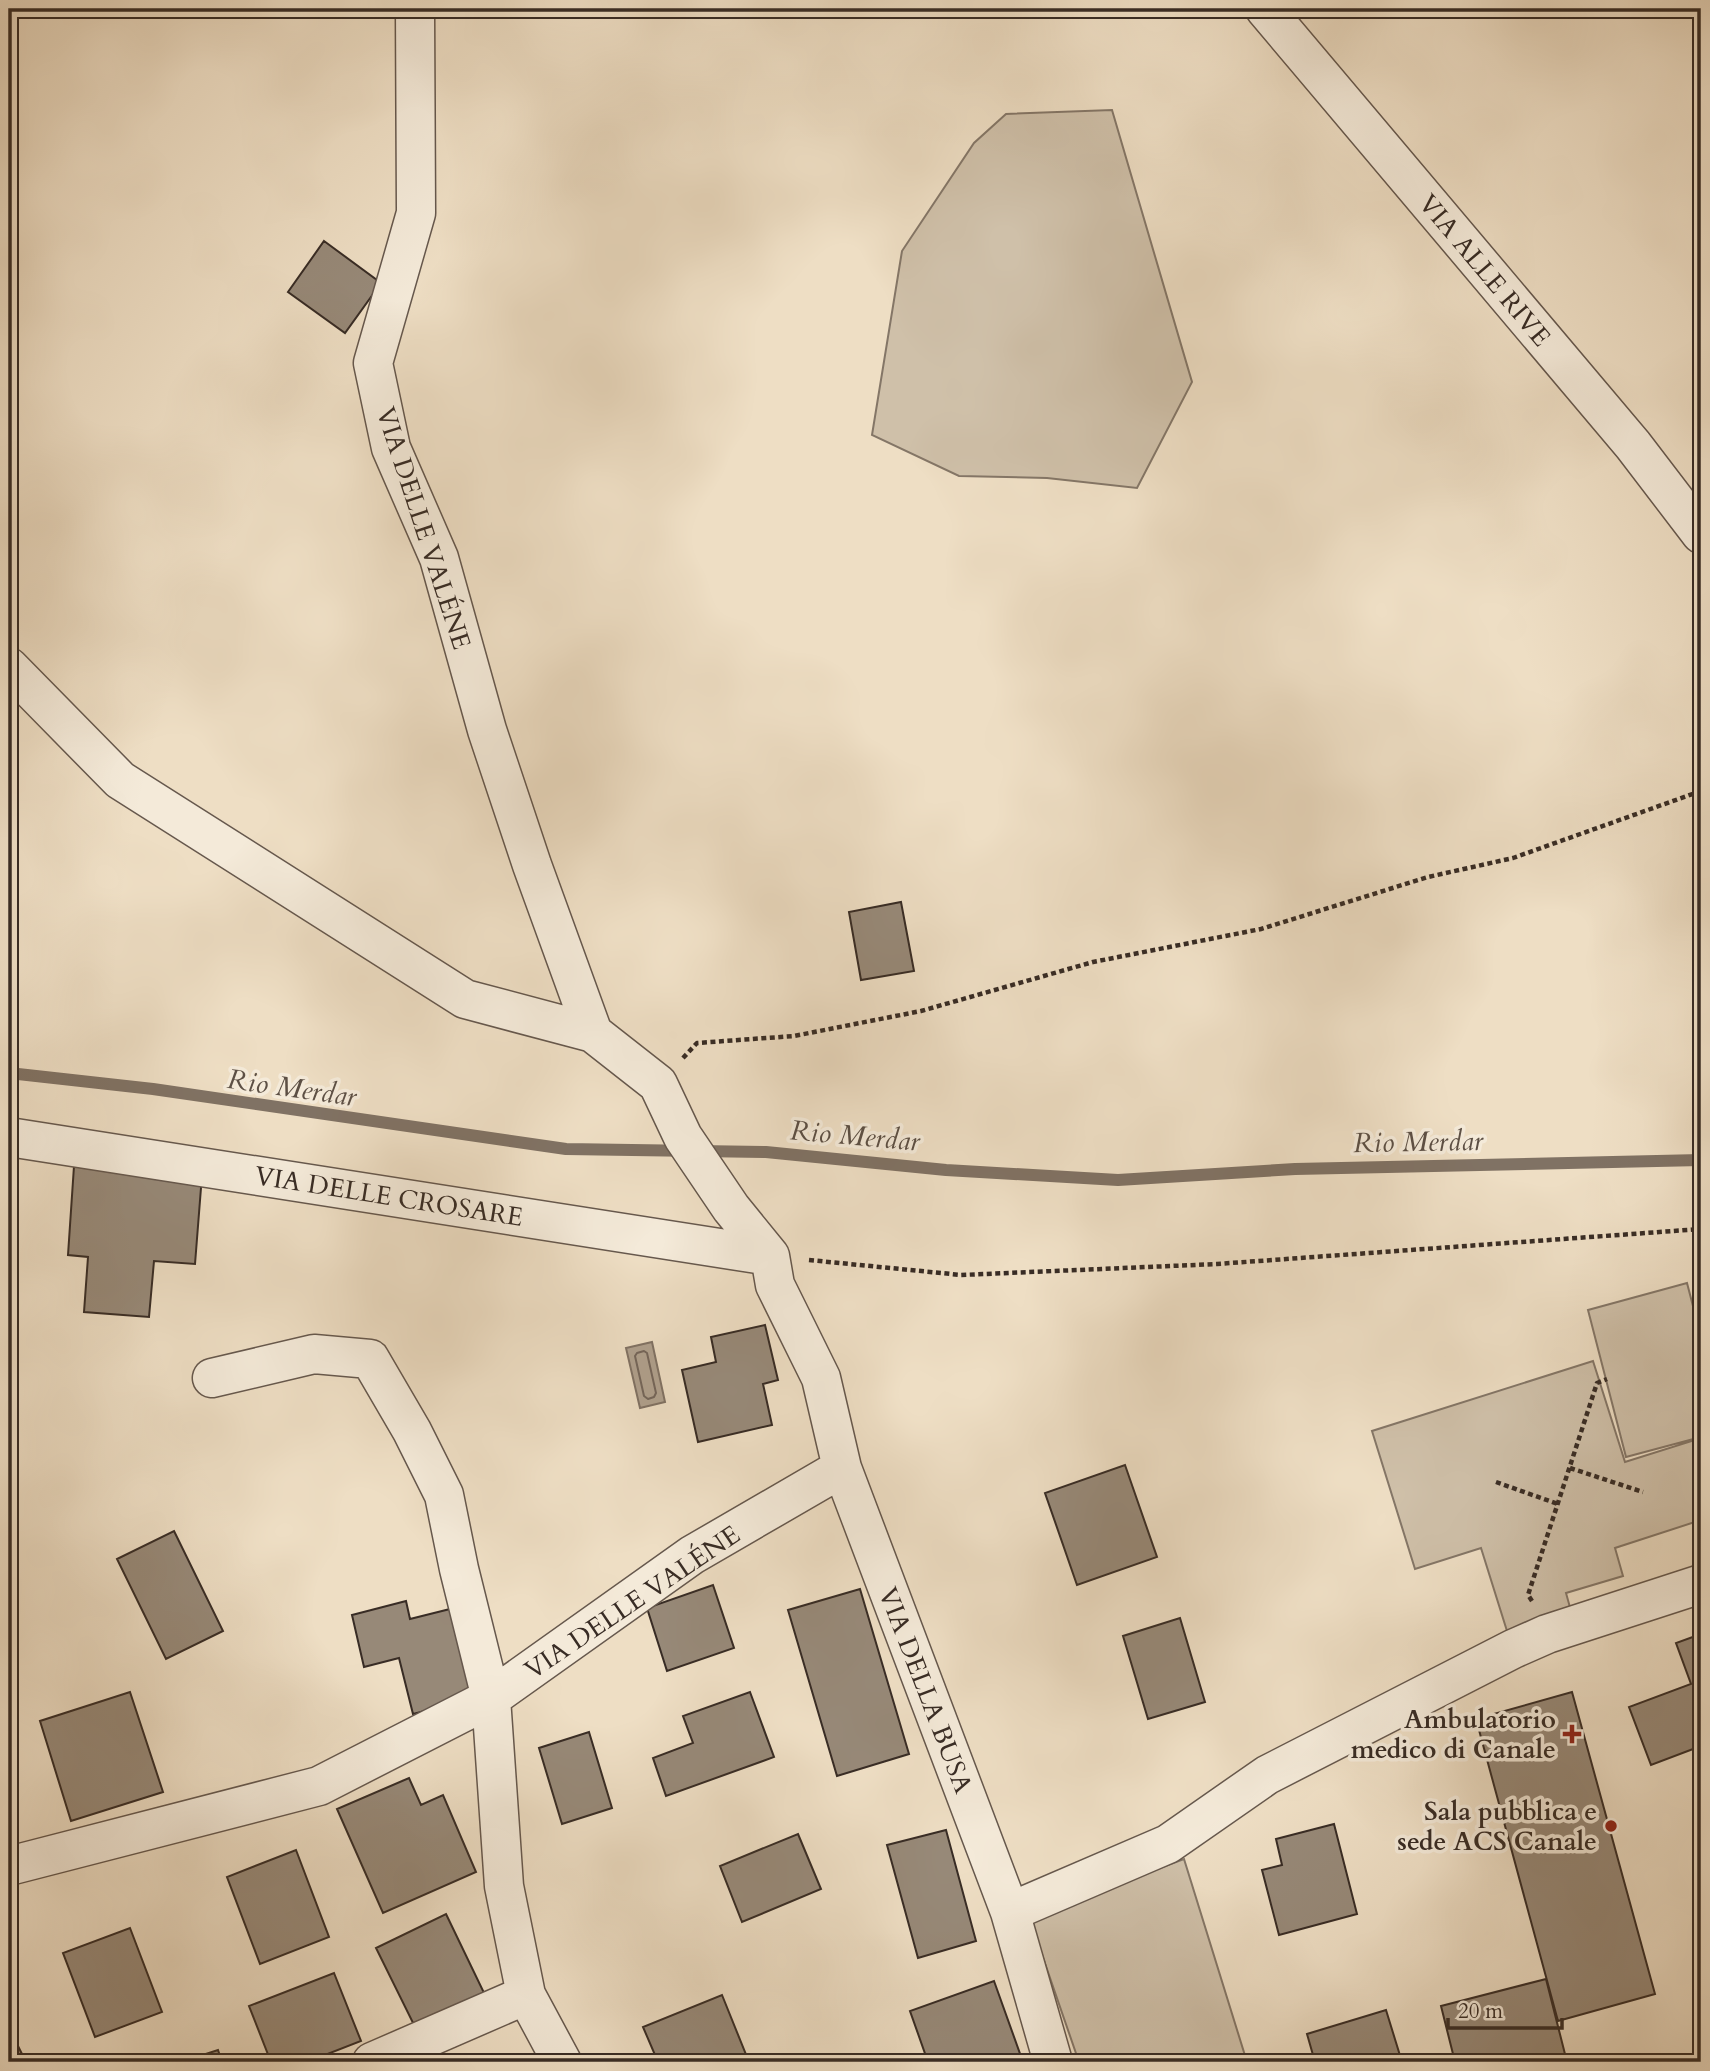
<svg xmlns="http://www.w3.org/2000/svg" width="1710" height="2071" viewBox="0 0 1710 2071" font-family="Cardo,serif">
	<rect width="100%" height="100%" fill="#eedec4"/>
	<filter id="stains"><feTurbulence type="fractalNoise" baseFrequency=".00286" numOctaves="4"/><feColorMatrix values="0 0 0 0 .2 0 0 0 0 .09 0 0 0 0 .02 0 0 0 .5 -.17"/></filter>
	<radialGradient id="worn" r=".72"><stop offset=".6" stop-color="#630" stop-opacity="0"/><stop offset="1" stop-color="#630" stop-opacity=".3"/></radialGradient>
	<path fill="#cfc0a9" stroke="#847667" stroke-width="2" d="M1112,110L1192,382L1137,488L1047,478L959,476L872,435L902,251L974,143L1006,114Z
		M1687,1283L1701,1337V1437L1626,1457L1588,1310Z
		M1593,1361L1625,1462L1701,1438V1520L1615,1548L1623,1576L1566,1593L1571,1611L1507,1631L1481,1548L1415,1569L1372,1431Z
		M1184,1859L1247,2062H1079L1029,1917Z"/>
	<path fill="#b0a18e" stroke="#807264" stroke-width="2" d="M652,1342L665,1402L640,1408L626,1348Z"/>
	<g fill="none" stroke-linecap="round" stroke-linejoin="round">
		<path stroke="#74665a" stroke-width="2" d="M644,1351L647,1353L656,1393L654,1397L648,1399L644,1396L635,1356L637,1353Z"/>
		<path stroke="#807264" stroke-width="12" d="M9,1073L153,1089L566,1149L766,1152L946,1170L1118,1180L1295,1169L1701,1160"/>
	</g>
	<path fill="#978978" stroke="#382c25" stroke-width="2" d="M324,241L381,283L345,333L288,292Z
		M901,902L914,971L861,980L849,912Z
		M74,1166L202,1175L195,1264L154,1261L149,1317L84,1312L88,1257L68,1255Z
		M765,1325L778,1380L763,1384L772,1425L698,1442L682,1370L716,1362L711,1337Z
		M1125,1465L1157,1557L1077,1585L1045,1493Z
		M174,1531L223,1631L166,1659L117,1559Z
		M713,1585L734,1648L667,1671L647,1608Z
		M860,1589L909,1754L837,1776L788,1610Z
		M406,1601L410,1619L454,1608L476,1698L413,1714L399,1658L364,1667L352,1615Z
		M1180,1618L1205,1702L1148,1719L1123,1636Z
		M1701,1634V1746L1651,1765L1629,1707L1691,1684L1676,1643Z
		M130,1692L163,1792L71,1821L40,1721Z
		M750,1692L774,1757L666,1796L653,1758L693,1743L683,1716Z
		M1572,1692L1655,1994L1558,2021L1476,1719Z
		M589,1732L612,1808L562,1824L539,1748Z
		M409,1778L421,1805L443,1795L476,1872L383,1913L337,1809Z
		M1334,1824L1357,1914L1279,1935L1262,1870L1282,1865L1276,1839Z
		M946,1830L976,1941L918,1958L887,1845Z
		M798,1834L821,1889L742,1922L720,1866Z
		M296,1850L329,1937L260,1964L227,1877Z
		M446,1914L486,1997L417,2031L376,1948Z
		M130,1928L162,2012L95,2037L63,1953Z
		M334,1973L361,2041L307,2062H271L249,2006Z
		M1546,1979L1567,2062H1455L1441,2006Z
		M994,1981L1023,2062H928L910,2011Z
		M722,1995L749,2062H658L643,2027Z
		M1386,2010L1402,2062H1315L1307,2034Z
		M9,2028L26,2062H9Z
		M218,2050L222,2062H181Z"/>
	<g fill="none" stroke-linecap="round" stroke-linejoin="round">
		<defs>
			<path id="minor" d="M415,9L416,213L373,363L391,448L439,558L487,730L532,865L593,1033
				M1265,9L1633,445L1701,534
				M9,667L120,780L465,999L593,1033L658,1084L683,1137L731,1208L770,1256L775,1285L821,1378L842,1468L1010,1912L1053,2062
				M9,1137L770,1256
				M212,1378L314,1354L370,1359L412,1431L444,1495L459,1569L491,1698L504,1886L526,1995L562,2062
				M9,1866L319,1786L491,1698L692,1555L842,1468
				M1010,1912L1168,1844L1267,1775L1513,1649L1547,1634L1701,1584
				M372,2062L526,1995"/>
		</defs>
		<use href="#minor" stroke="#66584d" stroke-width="41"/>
		<path stroke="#382c25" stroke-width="4.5" stroke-dasharray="5 3.5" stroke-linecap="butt" d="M683,1058L697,1043L794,1036L921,1011L1093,962L1261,929L1428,877L1513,858L1701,791
			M809,1260L961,1275L1217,1264L1701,1229
			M1570,1468L1643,1492
			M1496,1482L1558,1504
			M1532,1601L1528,1595L1597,1383L1607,1379"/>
		<use href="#minor" stroke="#f4ead9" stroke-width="38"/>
	</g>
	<g fill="#8f2418" stroke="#f4ead9" stroke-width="2.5">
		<path d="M1568.5 1723.5h7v7h7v7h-7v7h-7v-7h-7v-7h7z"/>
		<circle cx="1611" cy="1826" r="7"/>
	</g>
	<g text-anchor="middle" stroke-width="7" stroke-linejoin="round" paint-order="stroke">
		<g font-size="26" fill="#382c25" stroke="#f4ead9">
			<text transform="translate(1485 270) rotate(50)" y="9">VIA ALLE RIVE</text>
			<text transform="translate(424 528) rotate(72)" y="9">VIA DELLE VALÉNE</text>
			<text transform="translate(389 1196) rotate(9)" y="9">VIA DELLE CROSARE</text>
			<text transform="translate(632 1602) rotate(-34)" y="9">VIA DELLE VALÉNE</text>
			<text transform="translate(926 1690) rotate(69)" y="9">VIA DELLA BUSA</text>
		</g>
		<g font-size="26" font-weight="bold" fill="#382c25" stroke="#f4ead9" text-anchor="end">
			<text x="1556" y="1728">Ambulatorio<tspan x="1556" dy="30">medico di Canale</tspan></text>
			<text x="1597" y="1820">Sala pubblica e<tspan x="1597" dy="30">sede ACS Canale</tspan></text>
		</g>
		<g font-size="28" font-style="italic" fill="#5c4f44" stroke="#f4ead9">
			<text transform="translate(292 1087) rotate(8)" y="10">Rio Merdar</text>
			<text transform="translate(855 1135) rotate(5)" y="10">Rio Merdar</text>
			<text transform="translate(1418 1141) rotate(-1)" y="10">Rio Merdar</text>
		</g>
	</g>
	<rect width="1710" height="2071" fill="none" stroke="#eedec4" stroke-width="35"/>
	<rect x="10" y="10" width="1689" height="2050" fill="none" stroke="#382c25" stroke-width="3.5"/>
	<rect x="18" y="18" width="1675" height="2036" fill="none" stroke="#382c25" stroke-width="2"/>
	<path d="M1448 2018v10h114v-10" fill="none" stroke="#382c25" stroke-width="3.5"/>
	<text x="1458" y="2018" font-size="21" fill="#382c25" stroke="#f4ead9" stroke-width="5" paint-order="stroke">20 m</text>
	<rect width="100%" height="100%" filter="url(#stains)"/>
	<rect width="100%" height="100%" fill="url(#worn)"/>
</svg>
